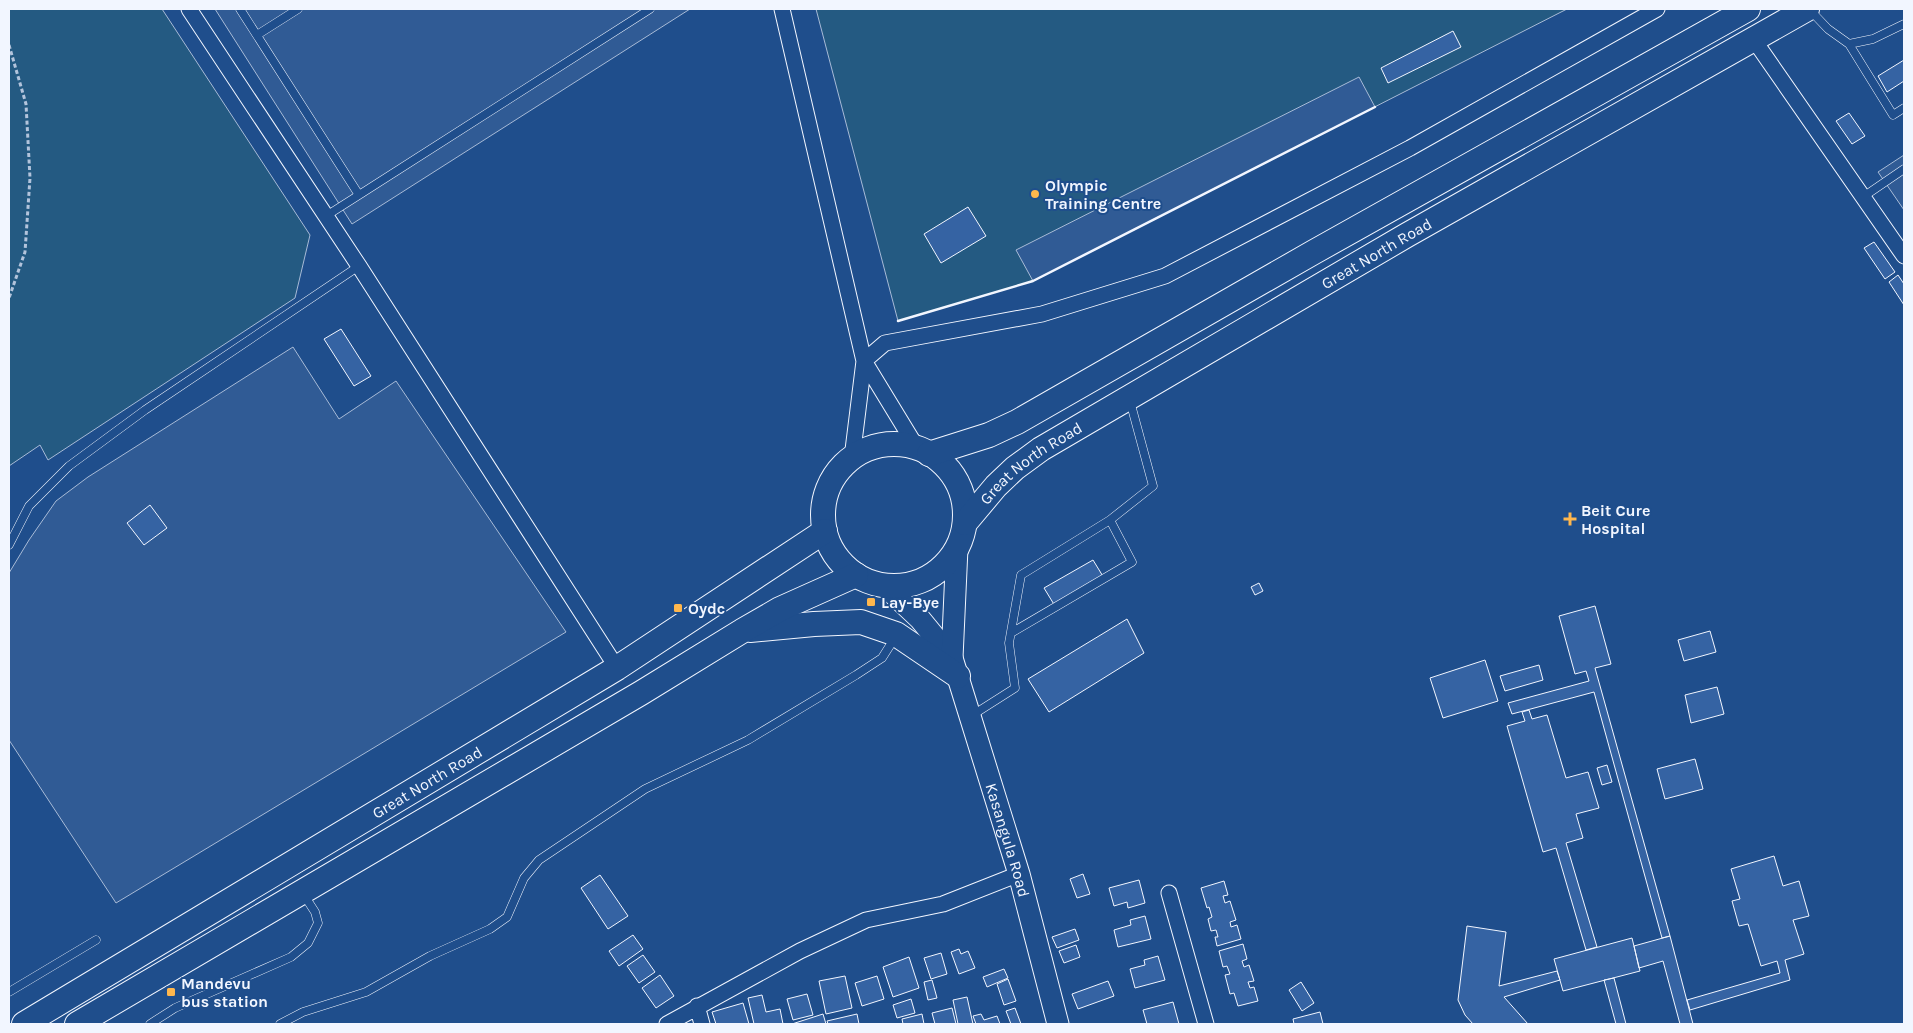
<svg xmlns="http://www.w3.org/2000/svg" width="1913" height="1033" viewBox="0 0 1913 1033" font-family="Karla,sans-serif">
	<rect width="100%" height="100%" fill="#1f4e8c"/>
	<path fill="#245a82" stroke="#a8bbd7" d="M9,9H162L310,235L295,298L48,460L40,445L9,466Z
		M816,9H1567L1033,281L898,321Z"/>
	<path fill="#305b95" stroke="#a8bbd7" d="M215,9H690L352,224Z
		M1359,77L1375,107L1033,281L1016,250Z
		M1904,155V210L1878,172Z
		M293,347L339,419L396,381L566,632L116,903L9,740V573L29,540L56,501L88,477Z"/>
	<path fill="#3563a3" stroke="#f2f6ff" d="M1453,31L1461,47L1388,83L1381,68Z
		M1904,60V81L1887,92L1878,76Z
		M1849,113L1865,136L1852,144L1836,121Z
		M968,207L986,236L941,263L924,234Z
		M1874,242L1895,272L1885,279L1864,248Z
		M1898,275L1904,284V305L1889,282Z
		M341,329L371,376L354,386L324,339Z
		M150,505L167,528L144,545L127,523Z
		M1093,560L1104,578L1055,606L1044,588Z
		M1259,583L1263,591L1255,595L1251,587Z
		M1595,606L1611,664L1595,668L1670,936L1662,938L1594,692L1512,714L1508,703L1589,681L1586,671L1575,674L1559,616Z
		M1127,619L1144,653L1049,712L1028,679Z
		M1710,631L1716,652L1684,661L1678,640Z
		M1485,660L1498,701L1443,718L1430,678Z
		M1539,665L1543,680L1505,691L1500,676Z
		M1717,687L1724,714L1691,723L1685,695Z
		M1529,710L1532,719L1547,715L1566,778L1588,772L1599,808L1576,814L1583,838L1566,843L1597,947L1586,950L1556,848L1543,852L1507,726L1525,721L1522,712Z
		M1695,759L1703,789L1665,799L1657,769Z
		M1607,765L1612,782L1602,785L1597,768Z
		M1774,856L1783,886L1799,881L1809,916L1793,920L1804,954L1785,960L1790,980L1690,1010L1687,1000L1780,973L1777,961L1761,966L1748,924L1739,926L1732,901L1740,899L1731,869Z
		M1083,874L1090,894L1077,898L1070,879Z
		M600,875L628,916L608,929L581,888Z
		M1139,880L1145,903L1128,908L1127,902L1114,906L1109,888Z
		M1224,881L1228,895L1223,896L1225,903L1230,901L1236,920L1230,922L1231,927L1237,925L1241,939L1217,946L1215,937H1218L1216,930L1211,931L1208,919L1212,917L1209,907L1207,908L1201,888Z
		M1145,916L1151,939L1118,947L1114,930L1131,925L1130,920Z
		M1467,926L1506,932L1499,986L1557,971L1560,980L1504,997L1528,1024H1473L1465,1015L1458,1000Z
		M1075,929L1079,940L1057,948L1052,937Z
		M633,935L643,949L619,966L609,951Z
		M1670,936L1693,1024H1680L1663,961L1639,968L1634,946Z
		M1632,938L1640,971L1563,991L1554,959Z
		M1243,944L1247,959L1242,961L1244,967L1249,965L1254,981L1248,982L1250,988L1254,987L1258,1001L1238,1006L1234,993L1230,994L1225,975L1230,974L1227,966L1223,967L1219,951Z
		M1076,945L1080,957L1064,963L1059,951Z
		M959,949L961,954L968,951L975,968L959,974L951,952Z
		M941,953L947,974L931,979L924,958Z
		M643,955L655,972L639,983L627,966Z
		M1158,956L1165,980L1135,988L1130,969L1145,965L1144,960Z
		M909,957L919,988L893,997L883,967Z
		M1004,969L1008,978L987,987L983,977Z
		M660,975L674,996L656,1008L642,988Z
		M845,976L852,1008L826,1014L819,981Z
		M877,976L884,999L862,1006L855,983Z
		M1614,978L1626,1024H1616L1604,980Z
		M1008,979L1016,1001L1004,1005L997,984Z
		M932,980L937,998L928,1000L924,982Z
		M1108,981L1114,996L1078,1009L1072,994Z
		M1301,982L1314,1003L1302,1011L1289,990Z
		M807,994L813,1015L793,1020L787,999Z
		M762,995L766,1012L780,1009L783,1024H754L748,998Z
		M967,997L973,1024H958L953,1000Z
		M911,999L915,1013L897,1018L893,1005Z
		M1173,1002L1179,1024H1147L1143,1010Z
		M743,1003L749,1024H716L712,1012Z
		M952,1008L956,1024H935L932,1013Z
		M1015,1008L1021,1024H1011L1006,1011Z
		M1320,1012L1323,1024H1294L1293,1019Z
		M823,1014L826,1024H792Z
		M857,1014L859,1024H828L827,1021Z
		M922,1014L924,1024H903L902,1019Z
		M981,1014L984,1020L997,1016L1000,1024H976L973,1016Z"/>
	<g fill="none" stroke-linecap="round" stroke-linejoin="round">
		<defs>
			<path id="service" d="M240,9L359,195L650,9
				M1809,9L1828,29L1849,44L1873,39L1904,24
				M257,35L298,9
				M1849,44L1893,115L1904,108
				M1863,197L1904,169
				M326,216L359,195
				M9,545L29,506L69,466L145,410L359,266
				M1011,633L1132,562L1110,520
				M971,716L1015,688L1009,643L1021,575L1110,520L1153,486L1130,401
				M9,992L96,940
				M150,1024L175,1008L291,957L308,943L318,923L315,912L304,895
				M280,1024L303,1012L366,992L430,956L490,929L507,917L524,878L539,860L645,789L748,740L856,675L882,658L896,636"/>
			<path id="minor" d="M189,9L359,266L617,668
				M782,9L864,361L917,448
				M1754,40L1904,256
				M852,458L864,361L885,343L1042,314L1165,276L1410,148L1657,9
				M1169,893L1206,1024
				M697,1006L702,1024
				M667,1024L800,951L866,920L943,904L1019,874"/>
			<g id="secondary">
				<path id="s1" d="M885,586L920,619L952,658L1019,874L1058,1024"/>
				<path d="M952,658L957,548"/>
			</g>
			<g id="primary">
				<circle cx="894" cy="515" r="71"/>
				<path d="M929,454L989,435L1017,422L1314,252L1748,9"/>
				<path id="s2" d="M965,523L996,486L1015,468L1041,449L1407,235L1807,9"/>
				<path d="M750,630L814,624L861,622L896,634L958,676"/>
				<path id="s3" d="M24,1024L617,668L825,531"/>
				<path d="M77,1024L641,693L742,631L780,609L856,575"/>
			</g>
		</defs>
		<use href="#service" stroke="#f2f6ff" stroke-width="9"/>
		<use href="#minor" stroke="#f2f6ff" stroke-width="17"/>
		<use href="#secondary" stroke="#f2f6ff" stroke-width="23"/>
		<use href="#primary" stroke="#f2f6ff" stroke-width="26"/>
		<path stroke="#b3c4dc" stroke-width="3" stroke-dasharray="4 2.5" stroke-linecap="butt" d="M9,45L26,104L30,178L25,252L9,298"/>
		<use href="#service" stroke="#1f4e8c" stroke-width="8"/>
		<use href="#minor" stroke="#1f4e8c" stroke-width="15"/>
		<use href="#secondary" stroke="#1f4e8c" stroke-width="21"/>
		<use href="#primary" stroke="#1f4e8c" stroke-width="24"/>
		<path stroke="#f2f6ff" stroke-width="2.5" d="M898,321L1033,281L1375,107"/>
	</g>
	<g fill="#ffb74d" stroke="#1f4e8c" stroke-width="2">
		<circle cx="1035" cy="194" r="5"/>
		<path d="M1567.5 511.5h5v5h5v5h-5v5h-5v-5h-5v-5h5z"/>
		<rect x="866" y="597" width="10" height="10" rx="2.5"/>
		<rect x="673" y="603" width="10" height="10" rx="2.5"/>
		<rect x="166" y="987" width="10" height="10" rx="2.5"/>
	</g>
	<g text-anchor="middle" stroke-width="4" stroke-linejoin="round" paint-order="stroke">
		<g font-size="16" font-weight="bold" fill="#f2f6ff" stroke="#1f4e8c" text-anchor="start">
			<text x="1045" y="191">Olympic<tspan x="1045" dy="18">Training Centre</tspan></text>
			<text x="1581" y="516">Beit Cure<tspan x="1581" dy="18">Hospital</tspan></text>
			<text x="881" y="608">Lay-Bye</text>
			<text x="688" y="614">Oydc</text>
			<text x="181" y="989">Mandevu<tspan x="181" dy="18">bus station</tspan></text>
		</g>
		<g font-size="16" fill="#f2f6ff" stroke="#1f4e8c">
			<text dy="6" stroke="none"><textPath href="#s2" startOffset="495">Great North Road</textPath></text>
			<text dy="6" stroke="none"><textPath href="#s2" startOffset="90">Great North Road</textPath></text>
			<text dy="6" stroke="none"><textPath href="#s3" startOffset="470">Great North Road</textPath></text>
			<text dy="6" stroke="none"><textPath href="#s1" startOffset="289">Kasangula Road</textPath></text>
		</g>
	</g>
	<rect width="1913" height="1033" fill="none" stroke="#f2f6ff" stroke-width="20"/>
</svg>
